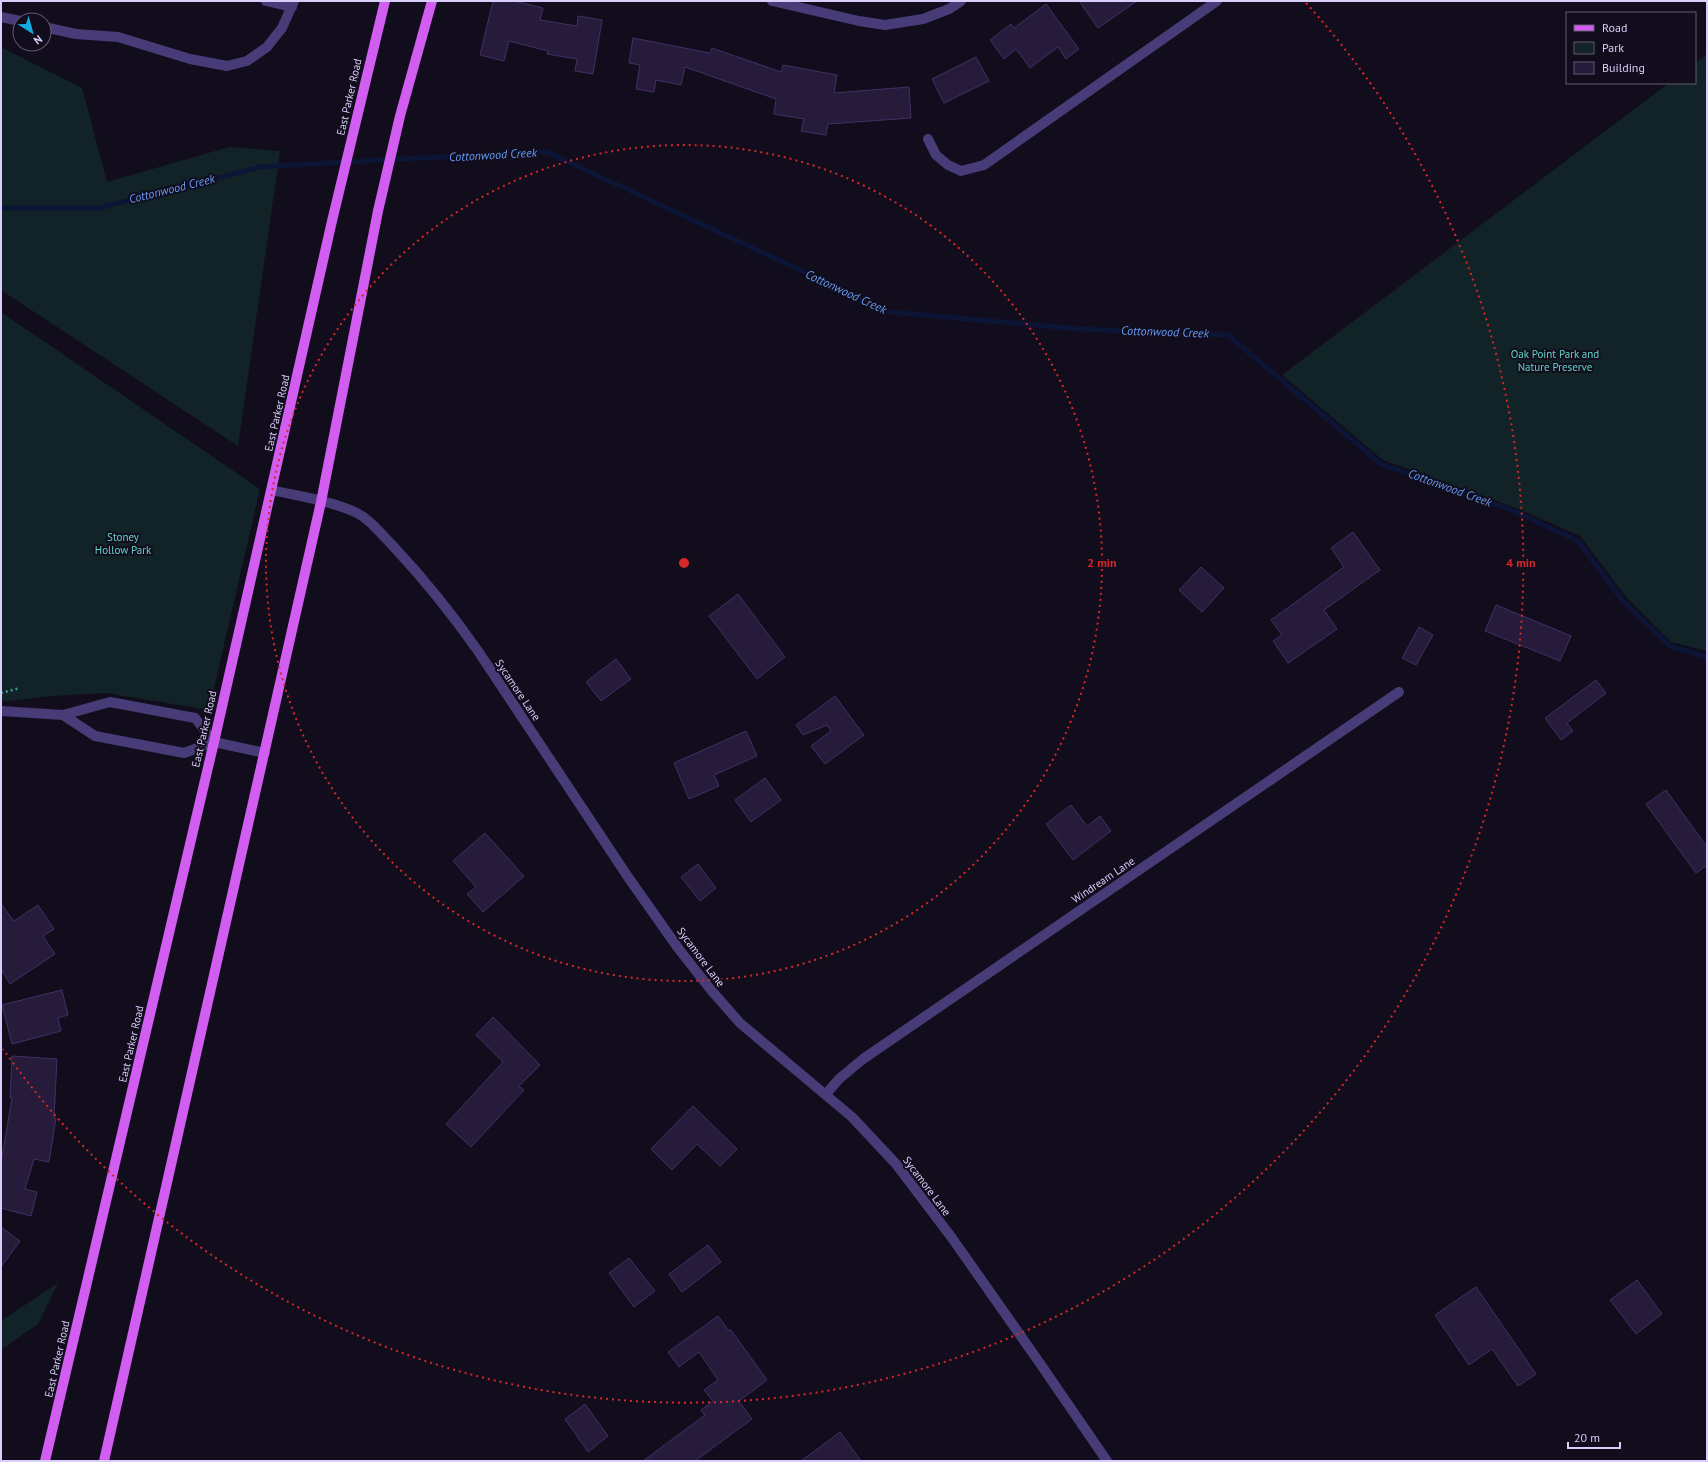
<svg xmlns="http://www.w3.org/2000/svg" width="1708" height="1462" viewBox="0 0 1708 1462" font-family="'PT Sans',sans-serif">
	<rect width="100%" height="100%" fill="#120d1c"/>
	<path fill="#112326" d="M1,47L82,88L107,182L229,147L280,151L238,446L1,290Z
		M1707,54V651L1671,642L1627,598L1580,536L1516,508L1383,460L1282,375L1669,83H1695V63Z
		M1,312L260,489L209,710L106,693L50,696L1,702Z
		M58,1283L38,1324L1,1350V1321Z"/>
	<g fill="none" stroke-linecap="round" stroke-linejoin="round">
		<path stroke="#0c1536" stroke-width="5" d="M1,208H99L260,167L379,160L547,152L890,312L1079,329L1228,335L1381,464L1514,511L1578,541L1623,601L1670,646L1707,657"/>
	</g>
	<path fill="#271b3b" stroke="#422f65" d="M493,1H514L543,8L540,20L577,26L578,16L602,20L593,74L575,71L577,59L547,54L548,51L509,41L504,61L480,55Z
		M1079,1H1137L1098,28Z
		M1046,4L1079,49L1066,59L1058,47L1030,68L1016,49L1004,59L990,40L1011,24L1014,28Z
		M633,38L710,53L712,48L781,72L783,65L837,75L834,93L909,87L911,118L828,124L826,135L801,131L804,119L774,114L776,99L685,67L681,85L656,80L654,92L636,89L640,65L629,63Z
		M976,57L989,81L944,103L932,79Z
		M1353,532L1380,570L1324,610L1337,629L1288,663L1273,641L1282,635L1271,620L1344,567L1331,548Z
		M1201,567L1224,588L1202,612L1179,590Z
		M738,594L785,657L757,679L709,616Z
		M1496,605L1571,636L1560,661L1485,631Z
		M1419,627L1433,635L1416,665L1402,658Z
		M616,659L631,679L601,701L586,682Z
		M1596,680L1606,693L1567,723L1573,731L1561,740L1545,718Z
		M835,696L864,735L825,764L811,746L831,731L827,725L803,735L796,725Z
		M746,731L757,756L714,775L719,786L689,799L674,763Z
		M765,778L781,800L751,822L735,800Z
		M1666,790L1707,847V865L1696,873L1646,804Z
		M1071,805L1087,826L1100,816L1111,831L1073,860L1046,824Z
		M485,833L524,876L483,912L467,894L476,887L453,861Z
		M698,864L716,888L700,901L681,877Z
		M1,904L14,921L38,905L54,929L43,936L55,954L10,984L1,969Z
		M62,990L68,1015L58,1018L61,1031L12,1044L2,1005Z
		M493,1017L540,1065L519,1086L524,1090L471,1147L446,1124L503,1062L476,1035Z
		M12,1056L57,1059L54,1118H56L49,1162L34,1159L25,1189L37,1192L31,1216L1,1208V1163L12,1098H10Z
		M693,1106L737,1149L720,1166L697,1144L672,1170L651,1149Z
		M1,1227L20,1241L1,1267Z
		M708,1245L721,1262L682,1292L669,1274Z
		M629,1258L655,1291L634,1307L609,1273Z
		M1637,1280L1662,1314L1636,1334L1610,1300Z
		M1476,1287L1536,1374L1518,1386L1492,1349L1469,1365L1435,1315Z
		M718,1316L729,1331L731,1330L767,1380L739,1401L752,1419L695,1461H643L705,1415L701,1410L713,1401L704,1390L718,1380L699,1352L679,1367L668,1352Z
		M585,1404L608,1436L588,1452L565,1419Z
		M840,1432L861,1461H801Z"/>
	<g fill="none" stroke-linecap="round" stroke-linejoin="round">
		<path stroke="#379aa4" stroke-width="2.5" stroke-dasharray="2 3" stroke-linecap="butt" d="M1,693L20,688"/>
		<path stroke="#473c77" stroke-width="10" d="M266,1L292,7
			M772,1L859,21L885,25L923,19L949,9L961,1
			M1,17L20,21
			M44,27L76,34L118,37L190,59L227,66L247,61L267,47L282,28L294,1
			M928,139L936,155L948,165L961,171L984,165L1217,1
			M272,490C297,496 332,501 355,512C370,519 381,534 393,546C424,579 452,614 478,651L628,877L678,948L711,990L740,1023L852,1117L896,1164L952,1238L1039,1362L1107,1461
			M1,711L63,715
			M214,742L195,718L110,702L63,715L95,736L184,753L214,742L265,753
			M826,1094L839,1079L863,1059L1399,692"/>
		<path stroke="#d15df1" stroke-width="10" d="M45,1461L214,742L332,221L385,1
			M104,1461L321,502L378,211L400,116L432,1"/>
	</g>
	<g fill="none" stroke="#d62828" stroke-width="2" stroke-dasharray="2 4">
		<circle cx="684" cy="563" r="418"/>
		<path d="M1306 3A837 837 0 1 1 3 1049"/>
	</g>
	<g text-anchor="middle" stroke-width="4" stroke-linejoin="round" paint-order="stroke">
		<g font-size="11" fill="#d9cdfb" stroke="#120d1c">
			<text transform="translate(349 97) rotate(-77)" y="4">East Parker Road</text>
			<text transform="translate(277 413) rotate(-77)" y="4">East Parker Road</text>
			<text transform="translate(518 690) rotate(56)" y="4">Sycamore Lane</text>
			<text transform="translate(204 729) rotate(-77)" y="4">East Parker Road</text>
			<text transform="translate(1103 880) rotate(-34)" y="4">Windream Lane</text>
			<text transform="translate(701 957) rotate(53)" y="4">Sycamore Lane</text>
			<text transform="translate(131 1044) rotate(-77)" y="4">East Parker Road</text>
			<text transform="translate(927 1186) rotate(53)" y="4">Sycamore Lane</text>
			<text transform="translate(57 1359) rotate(-77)" y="4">East Parker Road</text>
		</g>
		<g font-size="11" fill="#60d3c8" stroke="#120d1c">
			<text x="1555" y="358">Oak Point Park and<tspan x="1555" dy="13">Nature Preserve</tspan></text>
			<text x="123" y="541">Stoney<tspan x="123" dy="13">Hollow Park</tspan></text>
		</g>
		<g font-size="12" font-style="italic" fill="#649af2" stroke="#120d1c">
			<text transform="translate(493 155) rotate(-3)" y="4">Cottonwood Creek</text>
			<text transform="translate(172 189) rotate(-14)" y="4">Cottonwood Creek</text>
			<text transform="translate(846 292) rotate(25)" y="4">Cottonwood Creek</text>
			<text transform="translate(1165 332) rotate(2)" y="4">Cottonwood Creek</text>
			<text transform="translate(1450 488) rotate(20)" y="4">Cottonwood Creek</text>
		</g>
	</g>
	<circle cx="684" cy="563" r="6" fill="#d62828" stroke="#120d1c" stroke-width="2"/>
	<g font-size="12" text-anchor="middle" font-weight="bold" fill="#d62828" stroke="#120d1c" stroke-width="4" stroke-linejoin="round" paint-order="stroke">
		<text x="1102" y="567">2 min</text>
		<text x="1521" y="567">4 min</text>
	</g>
	<rect width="1708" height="1462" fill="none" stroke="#d9cdfb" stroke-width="4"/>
	<rect x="1566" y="12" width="130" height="72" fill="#120d1c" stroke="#625a75"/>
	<rect x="1574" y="25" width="20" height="6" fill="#d15df1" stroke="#625a75"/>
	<text x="1602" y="32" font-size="12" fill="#d9cdfb">Road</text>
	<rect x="1574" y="42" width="20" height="12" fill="#112326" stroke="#625a75"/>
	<text x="1602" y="52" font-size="12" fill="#d9cdfb">Park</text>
	<rect x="1574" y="62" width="20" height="12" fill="#271b3b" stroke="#625a75"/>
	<text x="1602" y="72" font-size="12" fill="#d9cdfb">Building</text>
	<g transform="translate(32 32) rotate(143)"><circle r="19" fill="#120d1c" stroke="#625a75"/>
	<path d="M0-3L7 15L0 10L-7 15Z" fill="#13ace0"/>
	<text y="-6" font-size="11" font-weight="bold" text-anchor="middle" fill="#d9cdfb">N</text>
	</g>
	<path d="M1568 1442v6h52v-6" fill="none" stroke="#d9cdfb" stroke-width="2"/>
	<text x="1574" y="1442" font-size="12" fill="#d9cdfb" stroke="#120d1c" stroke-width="3" paint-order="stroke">20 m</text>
</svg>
